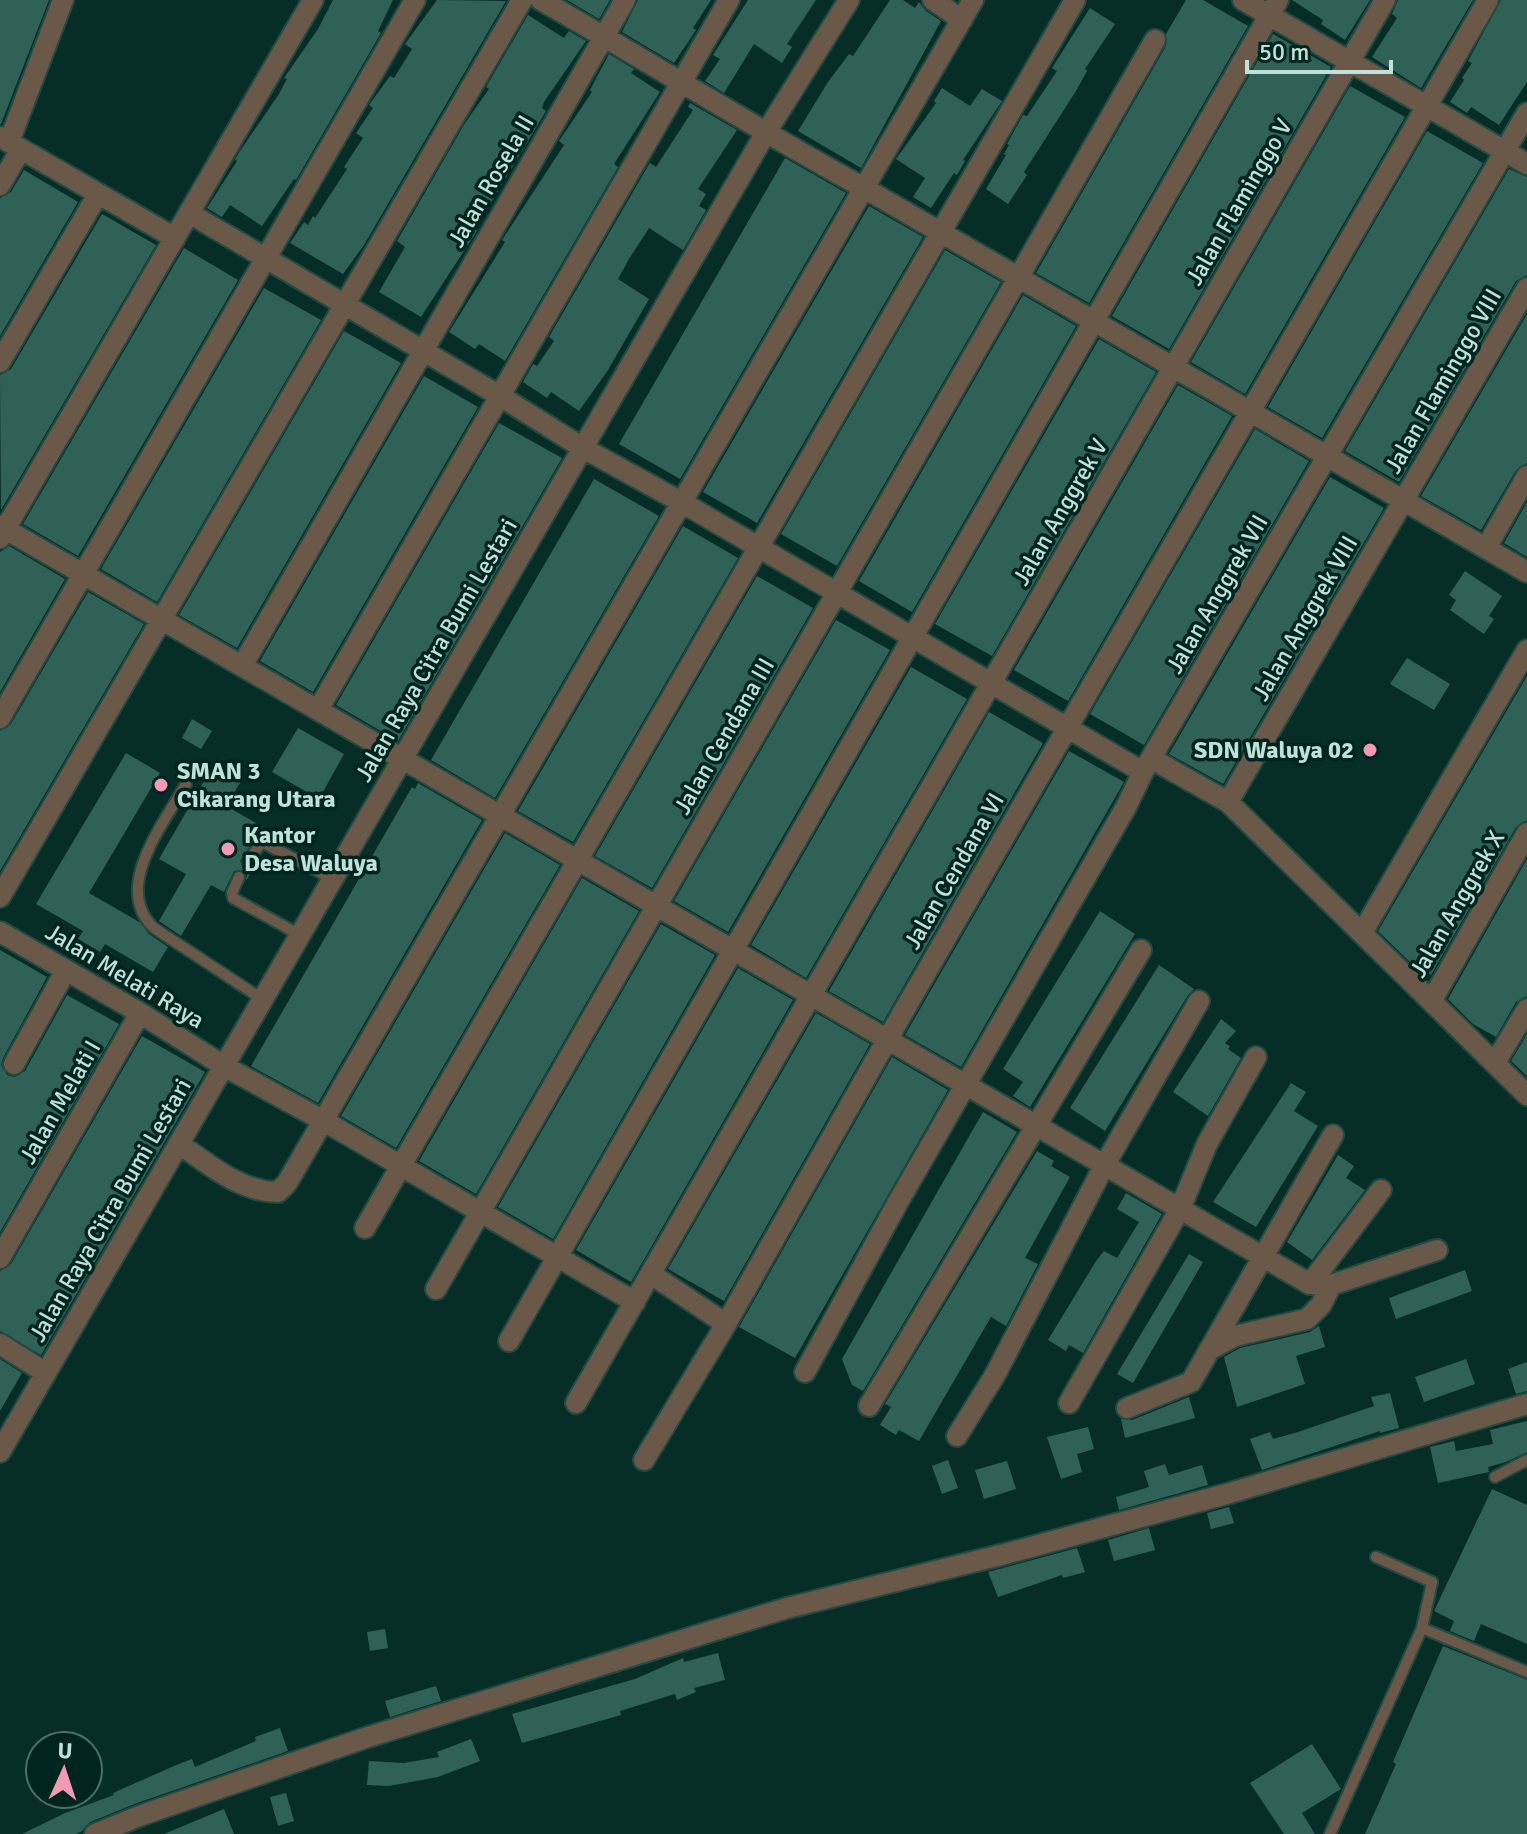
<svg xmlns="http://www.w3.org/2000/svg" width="1527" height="1834" viewBox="0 0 1527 1834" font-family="Signika,sans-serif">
	<rect width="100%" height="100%" fill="#062e27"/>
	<path fill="#306157" d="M0,0H49L1,124H0Z
		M333,0H393L378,31L381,33L296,180L294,179L262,226L230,205L222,217L207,208L237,161L235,159L240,151L279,94L287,79L284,78L318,29Z
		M437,0L506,1L364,245L343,274L290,243L304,222L308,225L313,216L315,218L347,169L344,167L363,138L356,133L373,108L369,105L390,76L394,78L412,49L405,44Z
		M567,0H610L599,19Z
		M638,0H711L693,28L696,30L674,63L622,32Z
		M748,0H816L787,44L792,47L782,63L754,44L724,93L705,81L720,59L713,55Z
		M890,0H903L915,8L919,2L926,11L941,21L861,168L798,131L828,82L849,54L853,56Z
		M1186,0H1203L1248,26L1089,303L1036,273L1166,46V34Z
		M1292,0H1370L1345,40L1321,24L1323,20Z
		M1398,0H1473L1421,88L1372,57L1397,18L1392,14Z
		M1501,0H1527V82L1499,125L1471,107L1467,113L1450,102L1464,80L1462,78L1472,63L1468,61Z
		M1090,8L1115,24L1085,69L1087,71L1076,91L1024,172L1027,175L1008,204L986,189L1006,155L1004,154L1009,145L1007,144L1023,115L1027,116L1057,71L1052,68Z
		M528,15L564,38L569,31L586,41L544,102L542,108L546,111L475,229L477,231L421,317L379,292L405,247L397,241L465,123L489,89L486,87Z
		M1273,34L1331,67L1169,349L1112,316Z
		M609,54L634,69L631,73L660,92L614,164L618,167L505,361L479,344L475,349L449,332L505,242L502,240L564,145L559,141L592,92L590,90Z
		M1350,86L1405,117L1245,394L1191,362Z
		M942,88L970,106L982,89L1002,101L963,160L965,161L957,175L954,173L931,208L913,197L925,178L896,159L936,103L934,101Z
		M690,103L737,130L698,189L706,194L699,206L706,210L683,250L649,228L629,259L618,279L649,299L608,370L579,411L551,392L547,398L523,382L533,364L537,366L554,341L549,337L648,166L650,163L656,167L693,110L688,107Z
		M1427,131L1483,163L1322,438L1268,407Z
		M785,158L846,193L680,479L619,444Z
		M1509,169L1527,177V275L1516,281L1399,482L1345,451Z
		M24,170L78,202L0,336V198L11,192Z
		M869,206L923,237L757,523L703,492Z
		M102,214L156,245L1,510L0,375L11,369Z
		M184,248L238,280L78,556L23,524Z
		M945,250L1001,282L837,566L781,534Z
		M264,288L321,320L157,602L101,569Z
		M1023,295L1076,326L912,612L859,581Z
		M1527,314V463L1516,470L1481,530L1421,496Z
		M344,331L401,363L237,648L179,615Z
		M1099,339L1156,372L992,656L935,624Z
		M424,376L478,407L313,692L260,661Z
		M1178,385L1232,416L1068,701L1014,670Z
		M499,423L562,458L398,741L336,705Z
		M1255,429L1309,461L1144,745L1090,714Z
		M1330,477L1384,508L1223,784L1169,754Z
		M594,479L659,516L495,798L431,760Z
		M1527,502V557L1504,543Z
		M683,526L738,558L573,842L518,811Z
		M9,546L65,579L0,692V552Z
		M1465,571L1502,596L1489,616L1494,619L1484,634L1450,610L1456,600L1449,595Z
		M757,576L813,608L652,888L595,856Z
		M88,592L144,624L0,871V731L11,724Z
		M836,620L890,650L728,932L674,901Z
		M1407,658L1450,684L1434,710L1390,684Z
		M911,667L967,699L806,978L751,945Z
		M1527,676V820L1516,827L1431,975L1413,965L1378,931Z
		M989,712L1043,743L883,1022L829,991Z
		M192,719L212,731L201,749L182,738Z
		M298,728L344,754L319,799L272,772Z
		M1069,751L1124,782L961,1067L905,1035Z
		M126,753L160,773L89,893L141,923L149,934L168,947L153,972L105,944L100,952L78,939L83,931L36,904Z
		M215,762L243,778L226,806L263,827L240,861L244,869H251L255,866L246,881L247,875L243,870L234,871L224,892L211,885L181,936L159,921L186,874L159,859Z
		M418,783L482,820L318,1103L251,1066L412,787L415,789Z
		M505,833L560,865L396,1148L341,1116Z
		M1527,859V996L1516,1002L1496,1037L1473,1024L1448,999Z
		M582,878L639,911L476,1194L419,1161Z
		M1100,911L1135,934L1030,1107L1013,1096L1023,1082L1003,1069Z
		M661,924L715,955L553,1239L498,1207Z
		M0,950L47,977L3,1058L1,1065L7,1075L15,1077L25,1071L67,995L119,1024L0,1232Z
		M1159,965L1194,989L1188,995L1105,1131L1070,1108Z
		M738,968L793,1000L631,1282L576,1250Z
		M816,1013L870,1044L724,1301L668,1269Z
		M1221,1019L1236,1031L1225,1043L1230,1046L1228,1049L1241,1058L1208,1116L1173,1092Z
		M1527,1034V1076L1511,1061Z
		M142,1036L205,1072L41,1355L0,1331V1271L11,1264Z
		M892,1057L948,1090L795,1358L739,1327Z
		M1291,1083L1306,1092L1294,1111L1318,1126L1256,1227L1213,1202Z
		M983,1112L1017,1132L863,1391L852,1385L842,1359Z
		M1037,1151L1054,1161L1051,1166L1070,1177L1025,1258L1038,1264L1006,1326L991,1317L919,1441L899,1430L896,1435L880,1425L891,1407L885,1404Z
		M1338,1155L1354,1166L1346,1178L1365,1190L1312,1260L1287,1242Z
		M1126,1193L1162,1214L1083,1353L1069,1345L1066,1351L1048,1340L1096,1261L1104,1251L1117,1258L1139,1222L1117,1209Z
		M1189,1254L1203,1262L1133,1383L1117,1374Z
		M1465,1270L1472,1291L1396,1319L1389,1298Z
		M1319,1326L1325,1347L1296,1356L1305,1384L1237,1407L1224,1357L1240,1348L1310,1332Z
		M0,1359L22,1373L0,1411Z
		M1466,1359L1475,1384L1424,1402L1415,1377Z
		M1527,1362V1391L1516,1394L1508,1369Z
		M1390,1393L1399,1428L1380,1433V1431L1262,1470L1250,1439L1270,1432L1273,1439L1298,1432L1374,1406L1371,1397Z
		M1189,1397L1195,1418L1125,1438L1121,1419L1132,1420Z
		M1527,1421V1452L1506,1462L1488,1467L1489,1472L1438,1483L1430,1447L1454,1441L1456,1451L1493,1444L1490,1430Z
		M1088,1427L1094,1449L1077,1454L1082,1472L1061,1479L1047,1437Z
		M948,1460L958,1488L942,1494L932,1466Z
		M1007,1461L1016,1489L984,1499L975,1470Z
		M1165,1464L1169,1475L1202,1465L1208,1485L1119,1510L1116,1497L1149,1487L1144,1471Z
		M1492,1489L1527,1505V1644L1481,1624L1474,1641L1450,1631L1454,1621L1434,1611Z
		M1229,1507L1234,1523L1211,1529L1207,1513Z
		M1149,1528L1155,1550L1114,1561L1108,1540Z
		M1077,1548L1085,1572L1063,1578L1062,1575L998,1597L988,1572Z
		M385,1629L388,1648L370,1651L367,1632Z
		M1443,1646L1527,1680V1834H1365L1396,1764L1393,1762Z
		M718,1653L725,1680L694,1688L696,1692L677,1700L675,1694L620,1711L621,1715L522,1743L512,1714L635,1679L683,1658L684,1662Z
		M436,1686L441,1701L390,1717L385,1701Z
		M280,1728L288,1751L137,1803L90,1822L82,1831L76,1834H22L65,1813L114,1795L113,1793L174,1766L192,1759L195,1767L256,1741L255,1737Z
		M471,1739L480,1761L438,1777L389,1786L367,1785L369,1761L404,1763L439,1757L437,1752Z
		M1312,1744L1341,1789L1302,1813L1315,1834H1284L1250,1783Z
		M286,1793L294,1821L278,1826L270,1797Z
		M224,1809L234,1834H164Z"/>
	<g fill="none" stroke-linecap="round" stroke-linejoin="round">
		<defs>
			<path id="service" d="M186,784C165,822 111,888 154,928L262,999
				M248,862L260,844L264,843L333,879
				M239,877L232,893L233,898L300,935
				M1495,1477L1527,1460
				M1422,1628L1527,1672
				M1330,1834L1422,1628L1432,1582L1376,1557"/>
			<path id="minor" d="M541,0C649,62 755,128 864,188L1527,572
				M933,0L962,20
				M1243,0L1527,164
				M0,137L175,238
				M9,142L63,0
				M0,185L21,149
				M189,213L500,396L583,448L683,503L1143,772
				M0,362L98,194
				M0,526L1310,1284L1331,1285
				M0,538L313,0
				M1486,548L1527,476
				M242,666L625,0
				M318,710L729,0
				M0,718L415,0
				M1152,759L1228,802L1527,1095
				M1228,802L1527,288
				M0,897L522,0
				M0,932L140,1013L224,1066L324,1121L635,1302
				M1362,933L1527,650
				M1432,1000L1527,833
				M1495,1063L1527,1009
				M14,1064L66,970
				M179,1144C209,1164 240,1192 278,1192L287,1183L973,0
				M365,1228L1075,0
				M0,1258L140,1013
				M651,1274L726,1324
				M1310,1284L1381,1190
				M436,1289L1155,40
				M509,1341L1278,0
				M0,1344L46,1373
				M1209,1350L1235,1336L1307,1319L1321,1305L1331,1285L1437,1250
				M805,1372L898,1202L1126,807L1143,772L1527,113
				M576,1403L1385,0
				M1069,1403L1180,1209L1207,1144L1256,1057
				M869,1406L1141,950
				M1127,1408L1191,1382L1333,1135
				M957,1436L995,1375L1104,1166L1199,1001
				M0,1452L765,134L849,0
				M644,1460L726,1324L887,1040L1488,0
				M95,1834L142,1815L368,1737L787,1608L1005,1554L1230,1493L1527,1404"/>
		</defs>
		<use href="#service" stroke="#244b43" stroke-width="14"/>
		<use href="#minor" stroke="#244b43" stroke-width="24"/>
		<use href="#service" stroke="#6a5849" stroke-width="10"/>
		<use href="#minor" stroke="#6a5849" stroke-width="20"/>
	</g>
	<g fill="#f09ab5" stroke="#00241e" stroke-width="3">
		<circle cx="1370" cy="750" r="8"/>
		<circle cx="161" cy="785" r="8"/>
		<circle cx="228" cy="849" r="8"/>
	</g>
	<g text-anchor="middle" stroke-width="7" stroke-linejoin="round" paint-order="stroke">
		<g font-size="24" fill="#bfe1d9" stroke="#00241e">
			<text transform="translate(491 181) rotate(-60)" y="8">Jalan Rosela II</text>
			<text transform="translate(1239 202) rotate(-60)" y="8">Jalan Flaminggo V</text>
			<text transform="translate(1443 381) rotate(-60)" y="8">Jalan Flaminggo VIII</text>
			<text transform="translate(1060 512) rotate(-60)" y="8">Jalan Anggrek V</text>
			<text transform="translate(1217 594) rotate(-60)" y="8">Jalan Anggrek VII</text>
			<text transform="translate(1305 618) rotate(-60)" y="8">Jalan Anggrek VIII</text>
			<text transform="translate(436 650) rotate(-60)" y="8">Jalan Raya Citra Bumi Lestari</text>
			<text transform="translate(724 736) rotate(-60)" y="8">Jalan Cendana III</text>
			<text transform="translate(954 871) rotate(-60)" y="8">Jalan Cendana VI</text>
			<text transform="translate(1457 904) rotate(-60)" y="8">Jalan Anggrek X</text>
			<text transform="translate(125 976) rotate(31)" y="8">Jalan Melati Raya</text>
			<text transform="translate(60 1102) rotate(-60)" y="8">Jalan Melati I</text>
			<text transform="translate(110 1210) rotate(-60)" y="8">Jalan Raya Citra Bumi Lestari</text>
		</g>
		<g font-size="24" font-weight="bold" fill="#bfe1d9" stroke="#00241e" text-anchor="start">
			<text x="1354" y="758" text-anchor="end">SDN Waluya 02</text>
			<text x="177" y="779">SMAN 3<tspan x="177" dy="28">Cikarang Utara</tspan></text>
			<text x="244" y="843">Kantor<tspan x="244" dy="28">Desa Waluya</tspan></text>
		</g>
	</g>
	<g transform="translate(64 1770) rotate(3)"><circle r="38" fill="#00241e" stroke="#4c7069" stroke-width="2"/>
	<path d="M0-6L14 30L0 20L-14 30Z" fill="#f09ab5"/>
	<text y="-12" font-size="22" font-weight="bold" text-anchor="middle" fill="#bfe1d9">U</text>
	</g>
	<path d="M1247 60v12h144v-12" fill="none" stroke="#bfe1d9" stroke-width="4"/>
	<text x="1259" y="60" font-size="24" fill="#bfe1d9" stroke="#00241e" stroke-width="6" paint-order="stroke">50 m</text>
</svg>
